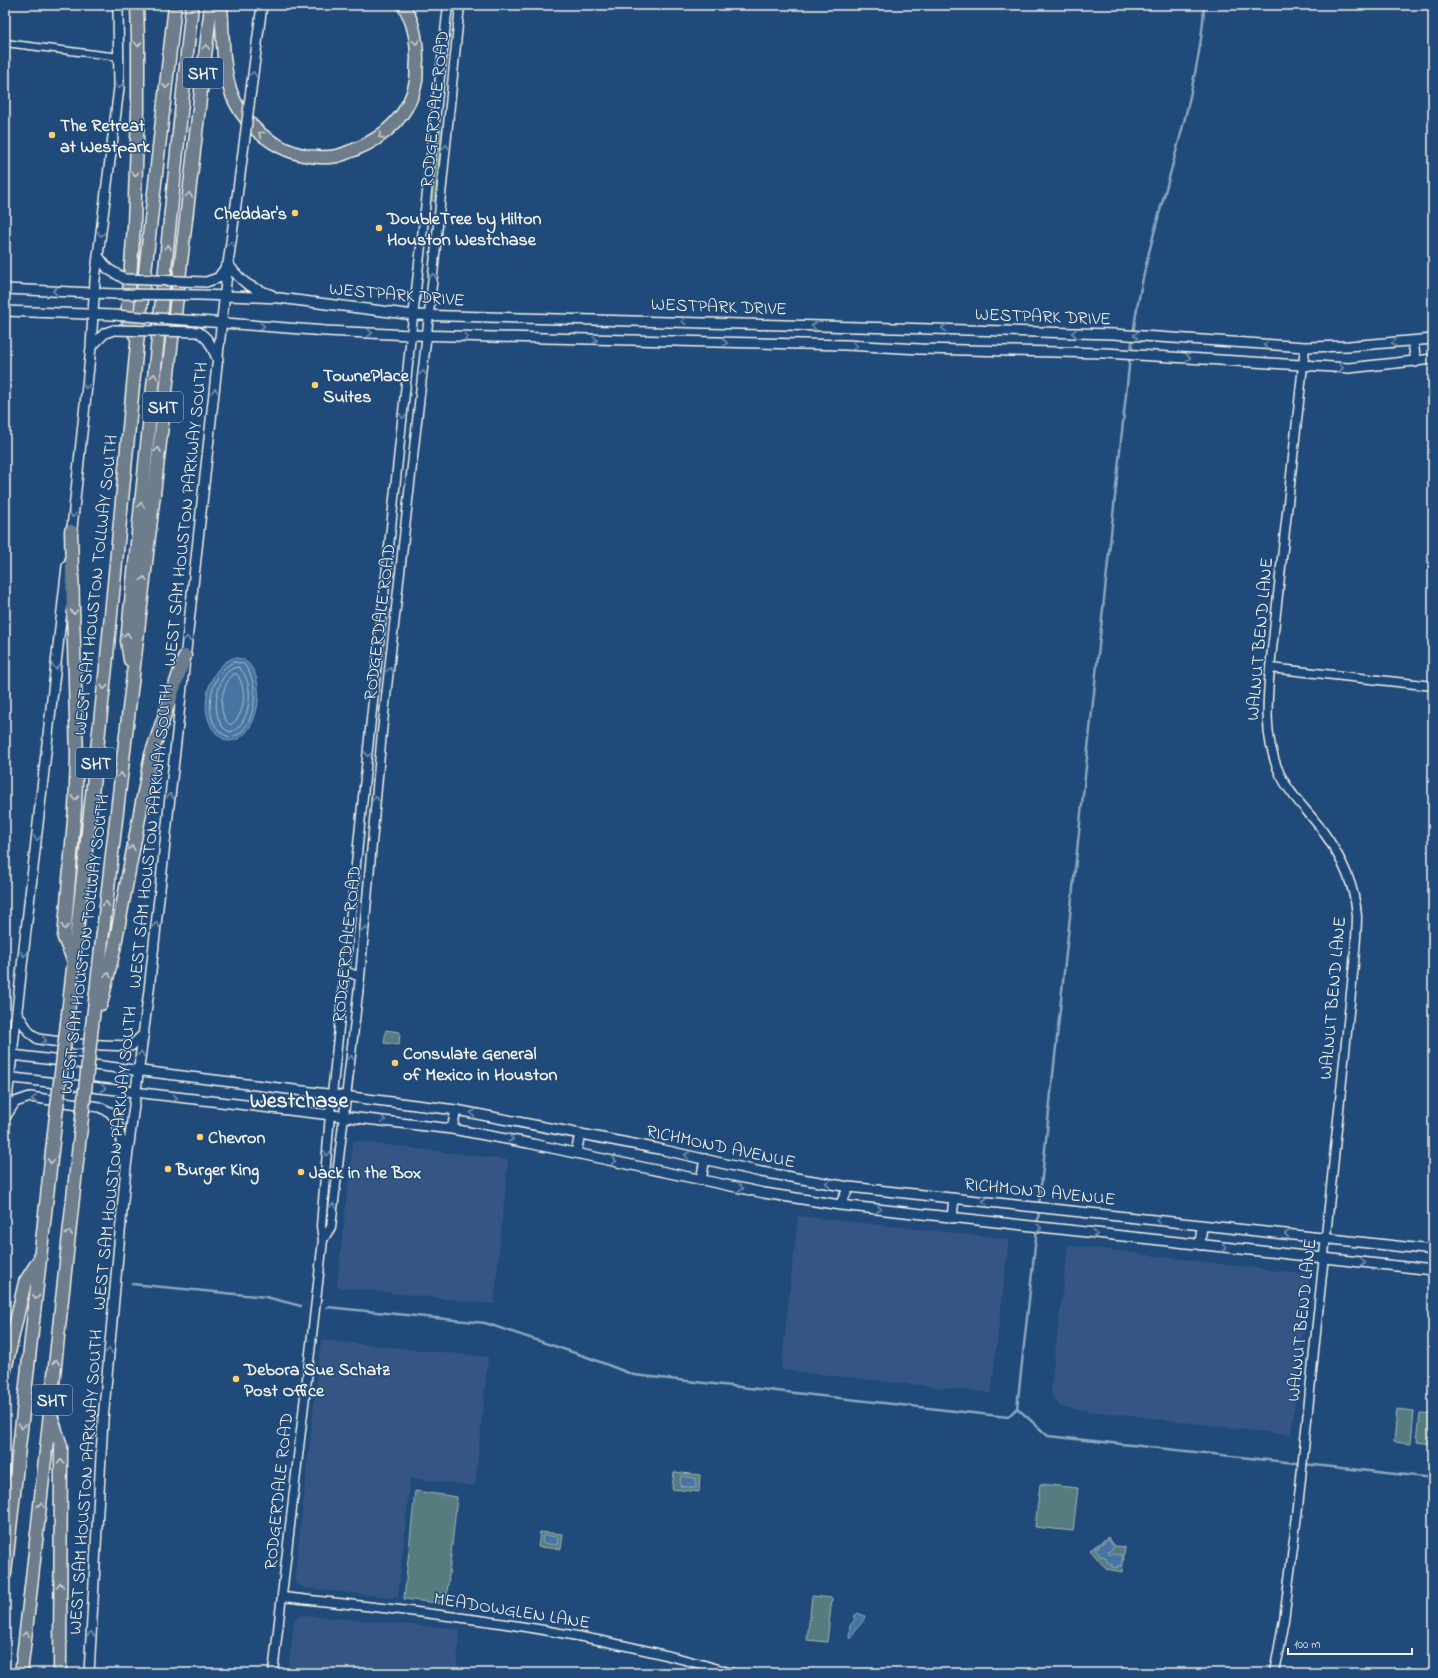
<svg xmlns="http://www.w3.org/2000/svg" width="1438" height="1678" viewBox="0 0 1438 1678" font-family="'Indie Flower',sans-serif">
	<rect width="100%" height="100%" fill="#1f4a7a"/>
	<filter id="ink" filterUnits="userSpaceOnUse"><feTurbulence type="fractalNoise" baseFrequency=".025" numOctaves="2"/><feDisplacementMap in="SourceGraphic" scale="8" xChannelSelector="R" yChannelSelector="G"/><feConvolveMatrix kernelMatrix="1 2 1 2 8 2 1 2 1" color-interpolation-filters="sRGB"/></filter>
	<g filter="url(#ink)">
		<path fill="#365784" d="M353,1141L508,1160L494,1304L337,1287Z
			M798,1216L1009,1239L991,1393L781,1370Z
			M1068,1245L1310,1275L1291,1435L1066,1408L1059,1405L1052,1396L1051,1388Z
			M321,1340L488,1357L475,1486L410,1478L398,1598L305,1588L296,1584L295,1578Z
			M301,1615L460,1629L456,1673H288L294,1621Z"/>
		<path fill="#567b80" stroke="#a5b6b4" d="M438,130H441V134L435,201H432V183Z
			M386,1030L400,1032L399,1045L384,1043Z
			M1397,1409L1414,1411L1411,1444L1394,1442Z
			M1420,1413L1433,1414L1431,1444L1417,1442Z
			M674,1472L700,1475L699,1492L672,1489Z
			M1040,1484L1078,1488L1073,1531L1035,1527Z
			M415,1491L457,1497L446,1604L404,1599Z
			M540,1532L563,1534L561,1549L538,1547Z
			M1108,1537L1115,1546L1125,1547L1122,1572L1106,1569L1090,1550Z
			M812,1596L832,1598L827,1642L807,1640Z"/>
		<path fill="#4774a2" stroke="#8ca6be" d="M233,658C270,655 265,741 228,741C194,728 203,670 233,658Z
			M681,1476L696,1478V1488L680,1486Z
			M543,1535L558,1537L557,1545L542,1543Z
			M1108,1539L1114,1548L1108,1552L1110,1555L1111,1554L1123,1555L1121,1566L1118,1565L1117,1568L1112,1567V1565L1109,1564L1104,1556L1101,1557L1095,1549Z
			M858,1613L865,1616C863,1625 854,1628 852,1638H849L850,1625L854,1621L855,1615Z"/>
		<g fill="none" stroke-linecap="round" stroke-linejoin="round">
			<path stroke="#afbfcc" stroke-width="1" d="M234,662L244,664C249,671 253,679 254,688C256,704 250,736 229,737C199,727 208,672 234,662Z
				M238,667C256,679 252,726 230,732C207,724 215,668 238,667Z
				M234,674H237C247,688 246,716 230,725C216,714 221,684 234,674Z"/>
			<path stroke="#8ca6be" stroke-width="2.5" d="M1131,352C1139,267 1170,184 1189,101C1196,69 1203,38 1204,5
				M1039,1205L1130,357
				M132,1284L266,1297L301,1306
				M327,1307L485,1323L587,1357L634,1375L1008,1417L1017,1408L1039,1210
				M1017,1408L1048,1436L1433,1478"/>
			<defs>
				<path id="minor" d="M5,43L119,57"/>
				<path id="tertiary" d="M1270,668L1433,686
					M345,971L360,977
					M323,1240L331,1227L360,977L382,732L429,315L460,5
					M283,1597C435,1613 585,1629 732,1673
					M273,1673L323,1240L321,1226L330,1114L411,335L448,5
					M1274,1673L1284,1620L1298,1507L1354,964C1355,948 1357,932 1357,916C1355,885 1340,855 1322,830C1308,811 1289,794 1279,772C1264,738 1267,703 1270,668L1305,347"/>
				<path id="secondary" d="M249,105L262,5
					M98,256L108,269L125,279
					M206,282L218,278L228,264C243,284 249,287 272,295
					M5,289L116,294
					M201,295L279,298L414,315L1113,334L1305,347L1349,346L1433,339
					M5,311L113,315
					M199,321L326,331L411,335L846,345L920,349L1105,353L1349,368L1433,359
					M198,332C210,338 212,349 218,360
					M1413,342L1416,362
					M91,347L105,333L114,330
					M71,538L91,347L95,280L119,88L118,5
					M17,1013L29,1032L38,1039L75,1044L131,1046L144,1034
					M5,1054L456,1110L659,1149L761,1172L849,1187L1433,1250
					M5,1077L452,1129L528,1143L764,1193L840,1205L1433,1270
					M6,1116L15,1102L30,1097L99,1107L110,1112L117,1121L125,1162
					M5,1117L67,566
					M452,1129L456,1110
					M576,1153L580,1134
					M701,1180L705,1159
					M840,1205L849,1187
					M952,1218L954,1198
					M1200,1245L1202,1225
					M89,1673L103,1420L126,1167L149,990L228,264L245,137"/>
				<path id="motorway" d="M137,5L138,40V110L134,225L127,318L137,339
					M221,5C223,33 222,63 230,89C243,132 292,164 337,156C342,155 348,152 354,150C384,138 410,115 416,81C417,75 416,67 417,60C417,41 414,21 403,5
					M71,531L77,759L75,808L64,938L73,959
					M130,660L127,641L192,5
					M101,1004L114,950L151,755L185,656
					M67,1023L106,667L137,344L175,5
					M92,1026L211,5
					M5,1370L25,1282L39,1260
					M52,1418L61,1446L60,1673
					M5,1574L55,1124
					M21,1673C43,1491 60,1309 81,1127"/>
			</defs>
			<use href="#minor" stroke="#f4f1e8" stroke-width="9"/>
			<use href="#tertiary" stroke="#f4f1e8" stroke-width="11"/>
			<use href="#secondary" stroke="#f4f1e8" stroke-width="12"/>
			<use href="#motorway" stroke="#f4f1e8" stroke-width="15"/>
			<use href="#minor" stroke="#1f4a7a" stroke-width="6"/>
			<use href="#tertiary" stroke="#1f4a7a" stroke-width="8"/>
			<use href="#secondary" stroke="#1f4a7a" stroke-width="9"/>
			<use href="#motorway" stroke="#6d7d8c" stroke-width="12"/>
			<defs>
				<path id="secondary-bridge" d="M245,137L249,105
					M125,279L206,282
					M116,294L201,295
					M113,315L199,321
					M114,330L198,332"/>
				<path id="motorway-bridge" d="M55,1124L67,1023
					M81,1127L92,1026"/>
			</defs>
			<use href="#secondary-bridge" stroke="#f4f1e8" stroke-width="12" stroke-linecap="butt"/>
			<use href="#motorway-bridge" stroke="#f4f1e8" stroke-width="15" stroke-linecap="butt"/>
			<use href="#secondary-bridge" stroke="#1f4a7a" stroke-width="9"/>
			<use href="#motorway-bridge" stroke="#6d7d8c" stroke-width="12"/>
		</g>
		<defs><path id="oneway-chevron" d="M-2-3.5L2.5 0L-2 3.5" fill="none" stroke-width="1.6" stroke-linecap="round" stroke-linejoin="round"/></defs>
		<g stroke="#cccecc">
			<use href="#oneway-chevron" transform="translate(416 42) rotate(80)"/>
			<use href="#oneway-chevron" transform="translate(138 44) rotate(90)"/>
			<use href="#oneway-chevron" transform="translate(206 47) rotate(-83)"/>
			<use href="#oneway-chevron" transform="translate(166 86) rotate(96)"/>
			<use href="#oneway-chevron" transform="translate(261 134) rotate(-142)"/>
			<use href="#oneway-chevron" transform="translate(381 136) rotate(144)"/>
			<use href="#oneway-chevron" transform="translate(135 174) rotate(92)"/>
			<use href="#oneway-chevron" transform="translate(189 195) rotate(-83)"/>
			<use href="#oneway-chevron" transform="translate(168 247) rotate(-84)"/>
			<use href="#oneway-chevron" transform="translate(154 376) rotate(-83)"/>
			<use href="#oneway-chevron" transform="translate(158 450) rotate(-83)"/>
			<use href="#oneway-chevron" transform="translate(141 505) rotate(-84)"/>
			<use href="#oneway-chevron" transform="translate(144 579) rotate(-83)"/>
			<use href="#oneway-chevron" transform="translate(74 612) rotate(88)"/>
			<use href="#oneway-chevron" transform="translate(127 635) rotate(-85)"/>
			<use href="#oneway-chevron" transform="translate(104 687) rotate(96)"/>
			<use href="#oneway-chevron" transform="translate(121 775) rotate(-83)"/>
			<use href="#oneway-chevron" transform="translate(75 798) rotate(93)"/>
			<use href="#oneway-chevron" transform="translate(132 848) rotate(-80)"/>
			<use href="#oneway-chevron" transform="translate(106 904) rotate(-83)"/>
			<use href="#oneway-chevron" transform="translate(65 927) rotate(95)"/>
			<use href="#oneway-chevron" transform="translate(108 975) rotate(-77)"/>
			<use href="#oneway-chevron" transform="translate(51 1161) rotate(96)"/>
			<use href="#oneway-chevron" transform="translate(69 1233) rotate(-83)"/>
			<use href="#oneway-chevron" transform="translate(36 1297) rotate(96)"/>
			<use href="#oneway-chevron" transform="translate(56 1362) rotate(-85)"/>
			<use href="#oneway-chevron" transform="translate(22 1426) rotate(96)"/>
			<use href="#oneway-chevron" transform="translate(61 1462) rotate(-90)"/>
			<use href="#oneway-chevron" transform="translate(41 1505) rotate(-83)"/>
			<use href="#oneway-chevron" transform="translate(60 1585) rotate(-90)"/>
			<use href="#oneway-chevron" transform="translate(26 1634) rotate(-83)"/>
		</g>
		<g stroke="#748da6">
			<use href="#oneway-chevron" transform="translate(253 74) rotate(-82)"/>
			<use href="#oneway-chevron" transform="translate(119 86) rotate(92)"/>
			<use href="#oneway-chevron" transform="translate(446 147) rotate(-84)"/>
			<use href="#oneway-chevron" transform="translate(101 234) rotate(98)"/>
			<use href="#oneway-chevron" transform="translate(231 244) rotate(-83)"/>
			<use href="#oneway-chevron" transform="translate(433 276) rotate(-84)"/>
			<use href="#oneway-chevron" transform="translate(55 291) rotate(-178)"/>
			<use href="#oneway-chevron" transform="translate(684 321) rotate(-178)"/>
			<use href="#oneway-chevron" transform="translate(262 326) rotate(5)"/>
			<use href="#oneway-chevron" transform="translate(814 326) rotate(-177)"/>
			<use href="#oneway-chevron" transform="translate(944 328) rotate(-178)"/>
			<use href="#oneway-chevron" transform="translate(370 333) rotate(3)"/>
			<use href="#oneway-chevron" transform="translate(1074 333) rotate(-178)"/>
			<use href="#oneway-chevron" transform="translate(1136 335) rotate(-177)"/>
			<use href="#oneway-chevron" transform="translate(466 337) rotate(2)"/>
			<use href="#oneway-chevron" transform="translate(595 340) rotate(1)"/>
			<use href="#oneway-chevron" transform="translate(725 343) rotate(2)"/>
			<use href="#oneway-chevron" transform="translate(1394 343) rotate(176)"/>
			<use href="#oneway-chevron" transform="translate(1266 345) rotate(-177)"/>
			<use href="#oneway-chevron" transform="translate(855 346) rotate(3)"/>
			<use href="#oneway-chevron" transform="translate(1188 358) rotate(4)"/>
			<use href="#oneway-chevron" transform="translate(1341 368) rotate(2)"/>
			<use href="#oneway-chevron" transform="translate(423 373) rotate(-84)"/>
			<use href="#oneway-chevron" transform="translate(86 386) rotate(96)"/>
			<use href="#oneway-chevron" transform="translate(215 391) rotate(-84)"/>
			<use href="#oneway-chevron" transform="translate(403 416) rotate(95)"/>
			<use href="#oneway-chevron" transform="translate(73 515) rotate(95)"/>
			<use href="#oneway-chevron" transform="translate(187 639) rotate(-83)"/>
			<use href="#oneway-chevron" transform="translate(56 667) rotate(96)"/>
			<use href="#oneway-chevron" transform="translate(390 670) rotate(-83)"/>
			<use href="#oneway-chevron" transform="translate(368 754) rotate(96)"/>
			<use href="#oneway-chevron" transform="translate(170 796) rotate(-84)"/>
			<use href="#oneway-chevron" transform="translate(376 799) rotate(-85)"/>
			<use href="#oneway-chevron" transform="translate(37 838) rotate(96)"/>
			<use href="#oneway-chevron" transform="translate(156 925) rotate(-84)"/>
			<use href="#oneway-chevron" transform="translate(365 929) rotate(-84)"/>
			<use href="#oneway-chevron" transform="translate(24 954) rotate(97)"/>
			<use href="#oneway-chevron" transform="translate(44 1040) rotate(11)"/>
			<use href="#oneway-chevron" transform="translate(141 1054) rotate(-83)"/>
			<use href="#oneway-chevron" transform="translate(351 1058) rotate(-83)"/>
			<use href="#oneway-chevron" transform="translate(103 1088) rotate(7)"/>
			<use href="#oneway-chevron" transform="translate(175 1098) rotate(7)"/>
			<use href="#oneway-chevron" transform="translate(34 1099) rotate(-179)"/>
			<use href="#oneway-chevron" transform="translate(473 1113) rotate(-169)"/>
			<use href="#oneway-chevron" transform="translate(383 1120) rotate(7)"/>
			<use href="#oneway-chevron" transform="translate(511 1139) rotate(11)"/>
			<use href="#oneway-chevron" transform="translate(327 1153) rotate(95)"/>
			<use href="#oneway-chevron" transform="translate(687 1155) rotate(-168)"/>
			<use href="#oneway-chevron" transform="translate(614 1161) rotate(12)"/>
			<use href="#oneway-chevron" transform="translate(828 1183) rotate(-171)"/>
			<use href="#oneway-chevron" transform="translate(741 1188) rotate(11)"/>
			<use href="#oneway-chevron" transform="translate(985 1201) rotate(-173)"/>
			<use href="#oneway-chevron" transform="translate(333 1206) rotate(-83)"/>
			<use href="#oneway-chevron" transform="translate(879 1209) rotate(7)"/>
			<use href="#oneway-chevron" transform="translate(1158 1220) rotate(-174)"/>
			<use href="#oneway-chevron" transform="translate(1039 1228) rotate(7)"/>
			<use href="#oneway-chevron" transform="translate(1095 1234) rotate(6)"/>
			<use href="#oneway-chevron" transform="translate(1287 1234) rotate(-174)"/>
			<use href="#oneway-chevron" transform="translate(1224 1248) rotate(6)"/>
			<use href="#oneway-chevron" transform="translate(1363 1263) rotate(6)"/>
			<use href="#oneway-chevron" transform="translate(109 1351) rotate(-85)"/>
			<use href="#oneway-chevron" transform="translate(91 1634) rotate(-87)"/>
		</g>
	</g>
	<g fill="#ffd166" stroke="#1f4a7a" stroke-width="1.5">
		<circle cx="52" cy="135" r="4"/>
		<circle cx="295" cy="213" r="4"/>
		<circle cx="379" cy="228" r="4"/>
		<circle cx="315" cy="385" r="4"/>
		<circle cx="395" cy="1063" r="4"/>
		<circle cx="200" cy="1137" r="4"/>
		<circle cx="168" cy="1169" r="4"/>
		<circle cx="301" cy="1172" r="4"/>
		<circle cx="236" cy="1379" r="4"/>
	</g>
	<g text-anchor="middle" stroke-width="3" stroke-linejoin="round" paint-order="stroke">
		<g fill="#1f4a7a" stroke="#b4bfc7" stroke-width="1">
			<rect x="183" y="58" width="40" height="30" rx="3"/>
			<rect x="143" y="392" width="40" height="30" rx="3"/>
			<rect x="76" y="748" width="40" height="30" rx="3"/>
			<rect x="32" y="1385" width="40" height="30" rx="3"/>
		</g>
		<g font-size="17" font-weight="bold" fill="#f4f1e8">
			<text x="203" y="79">SHT</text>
			<text x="163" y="413">SHT</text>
			<text x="96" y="769">SHT</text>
			<text x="52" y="1406">SHT</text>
		</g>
		<g font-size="18" fill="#f4f1e8" stroke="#1f4a7a">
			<text transform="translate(434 109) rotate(-84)" y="6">RODGERDALE ROAD</text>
			<text transform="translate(397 294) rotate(5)" y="6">WESTPARK DRIVE</text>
			<text transform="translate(719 306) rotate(2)" y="6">WESTPARK DRIVE</text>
			<text transform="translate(1043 316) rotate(2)" y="6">WESTPARK DRIVE</text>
			<text transform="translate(185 514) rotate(-84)" y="6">WEST SAM HOUSTON PARKWAY SOUTH</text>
			<text transform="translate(95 585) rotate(-84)" y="6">WEST SAM HOUSTON TOLLWAY SOUTH</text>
			<text transform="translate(379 622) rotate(-83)" y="6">RODGERDALE ROAD</text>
			<text transform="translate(1259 639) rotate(-85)" y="6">WALNUT BEND LANE</text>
			<text transform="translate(150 836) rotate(-84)" y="6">WEST SAM HOUSTON PARKWAY SOUTH</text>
			<text transform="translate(84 944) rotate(-83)" y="6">WEST SAM HOUSTON TOLLWAY SOUTH</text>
			<text transform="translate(346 944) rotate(-84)" y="6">RODGERDALE ROAD</text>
			<text transform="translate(1332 998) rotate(-85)" y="6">WALNUT BEND LANE</text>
			<text transform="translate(721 1146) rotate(12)" y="6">RICHMOND AVENUE</text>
			<text transform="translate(114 1158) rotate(-84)" y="6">WEST SAM HOUSTON PARKWAY SOUTH</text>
			<text transform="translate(1040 1191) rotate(6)" y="6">RICHMOND AVENUE</text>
			<text transform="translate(1301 1320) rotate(-84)" y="6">WALNUT BEND LANE</text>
			<text transform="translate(85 1482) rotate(-86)" y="6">WEST SAM HOUSTON PARKWAY SOUTH</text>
			<text transform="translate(278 1491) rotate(-84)" y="6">RODGERDALE ROAD</text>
			<text transform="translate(512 1610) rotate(9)" y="6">MEADOWGLEN LANE</text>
		</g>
		<g font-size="18" font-weight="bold" fill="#f4f1e8" stroke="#1f4a7a" text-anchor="start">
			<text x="60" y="131">The Retreat<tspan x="60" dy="21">at Westpark</tspan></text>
			<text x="287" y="219" text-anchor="end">Cheddar's</text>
			<text x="387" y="224">DoubleTree by Hilton<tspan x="387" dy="21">Houston Westchase</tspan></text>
			<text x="323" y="381">TownePlace<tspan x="323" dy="21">Suites</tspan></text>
			<text x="403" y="1059">Consulate General<tspan x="403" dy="21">of Mexico in Houston</tspan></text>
			<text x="208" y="1143">Chevron</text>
			<text x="176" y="1175">Burger King</text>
			<text x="309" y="1178">Jack in the Box</text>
			<text x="244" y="1375">Debora Sue Schatz<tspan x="244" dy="21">Post Office</tspan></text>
		</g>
		<g font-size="22" font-weight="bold" fill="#f4f1e8" stroke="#1f4a7a">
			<text x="299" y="1107">Westchase</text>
		</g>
	</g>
	<rect width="1438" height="1678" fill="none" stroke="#1f4a7a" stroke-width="20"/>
	<rect x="10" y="10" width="1418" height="1658" fill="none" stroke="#f4f1e8" stroke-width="1.5" filter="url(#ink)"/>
	<path d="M1288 1648v6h124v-6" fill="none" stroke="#f4f1e8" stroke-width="2"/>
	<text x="1294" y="1648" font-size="12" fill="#f4f1e8" stroke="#1f4a7a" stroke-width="3" paint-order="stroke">100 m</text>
</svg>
